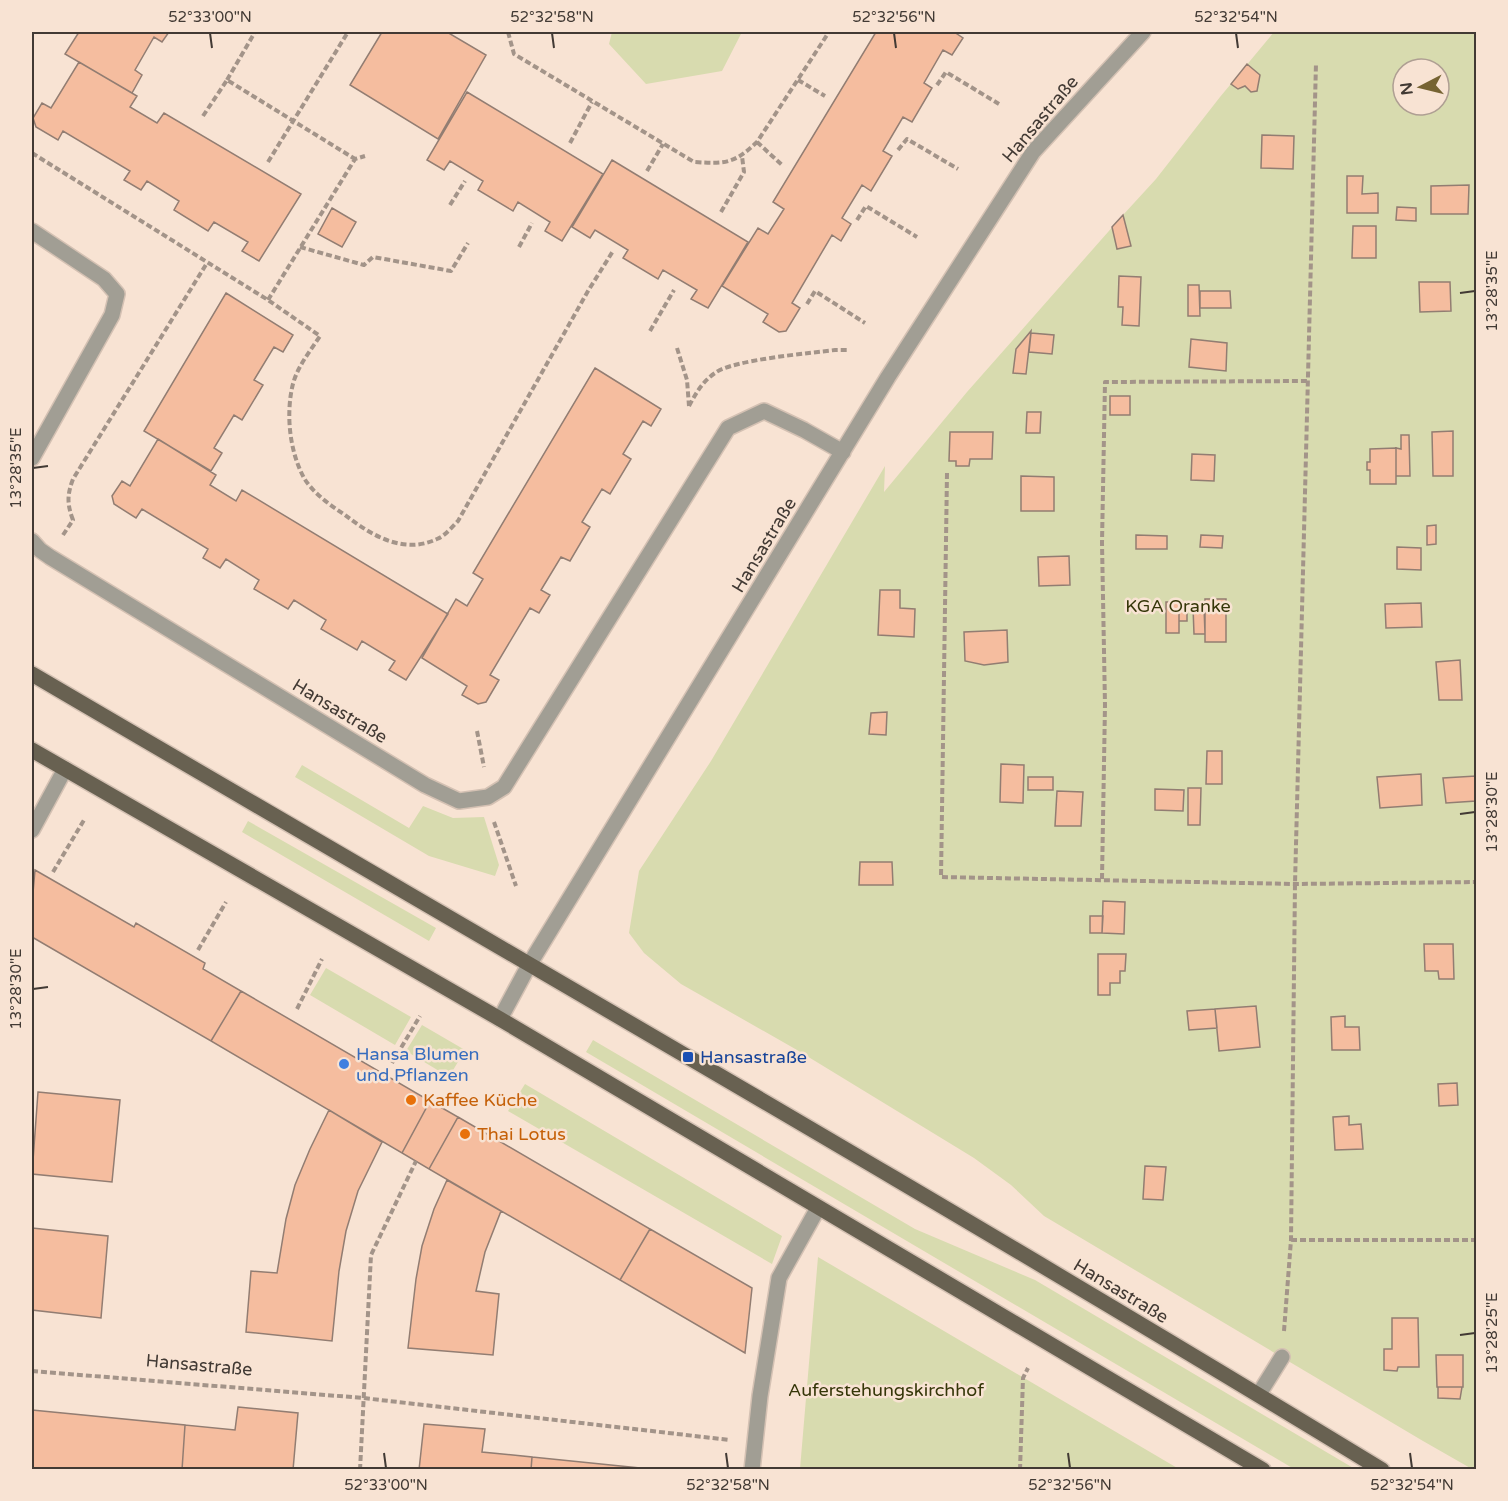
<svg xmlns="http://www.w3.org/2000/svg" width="1508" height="1501" viewBox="0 0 1508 1501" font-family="'Varela Round',sans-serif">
	<rect width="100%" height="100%" fill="#f8e3d3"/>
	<path fill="#d8dbaf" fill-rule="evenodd" d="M612,32H742L722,71L646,84L609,44Z
		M1274,32H1476V1469H1472L1423,1441L1044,1216L1011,1185L974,1158L797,1050L681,984L644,953L629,933L639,871L711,761L885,466L884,492L967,392L1123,215L1156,179L1220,97ZM1403,69H1439V105H1403Z
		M302,765L409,828L423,806L453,818L484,817L499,865L495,876L429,856L295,777Z
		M248,821L436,928L429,941L242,832Z
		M326,968L411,1017L395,1045L310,995Z
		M422,1025L465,1050L449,1077L406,1051Z
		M593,1040L915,1229L1035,1280L1355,1469H1294L586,1052Z
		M525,1084L782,1236L772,1264L508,1111Z
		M818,1257L1179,1469H800Z"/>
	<path fill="#f5bd9f" stroke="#927d72" stroke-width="1.5" d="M79,32H169L162,42L154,37L135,70L142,75L132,93L65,54Z
		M382,32H447L486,55L438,139L350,85Z
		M876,32H954L963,38L952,55L943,50L924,83L932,88L912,122L903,117L883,151L892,156L871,191L862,185L842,218L851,224L841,241L832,235L792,303L800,308L786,331L779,332L763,322L768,314L722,286L758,228L768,234L784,209L773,202Z
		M79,62L137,96L130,107L157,123L164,113L301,194L259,261L242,251L248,242L214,222L208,231L174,210L179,201L147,181L141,190L124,180L130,171L63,131L58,140L36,127L33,118L42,103L51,108Z
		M1247,64L1260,75L1257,91L1251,92L1245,86L1238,89L1231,84Z
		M467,92L603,174L562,241L545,231L550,222L518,202L513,211L478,190L483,181L450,161L444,170L427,160Z
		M1262,135L1294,136L1293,169L1261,168Z
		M612,160L748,242L708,308L691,299L697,290L663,270L658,279L623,258L628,250L595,230L590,238L572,227Z
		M1347,176H1363L1362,194L1378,193V213H1347Z
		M1469,185L1468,214H1431V186Z
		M1397,207L1416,208V221L1396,220Z
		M332,208L356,222L342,247L318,234Z
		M1123,215L1131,246L1117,249L1112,227Z
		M1353,226H1376V258H1352Z
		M1119,276L1141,277L1139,326L1122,325L1123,307H1118Z
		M1419,282H1450L1451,311L1420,312Z
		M1188,285H1199L1200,316H1188Z
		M1200,291H1230L1231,308H1200Z
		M226,293L293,335L283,352L274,347L254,380L263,385L242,420L234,415L214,448L222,453L211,471L144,431Z
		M1031,331L1026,374L1013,373L1016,349Z
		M1031,333L1054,335L1052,354L1029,352Z
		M1191,339L1227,343L1226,371L1189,367Z
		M595,368L661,409L651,426L643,421L623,454L631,459L610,494L602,489L582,522L590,527L570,561L561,557L541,590L550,595L539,613L530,608L490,675L499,680L486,702L478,704L462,695L467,686L422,658L456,599L467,606L483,579L473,573Z
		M1110,396H1130V415H1110Z
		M1027,412H1041L1040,433H1026Z
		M1453,431V476H1433L1432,432Z
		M950,432H993L992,459H970L969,466H956V461H949Z
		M1401,435H1409L1410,476H1396V448L1401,449Z
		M158,439L216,475L210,485L236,501L242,490L448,614L406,680L389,670L395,661L362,641L357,650L321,629L326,620L294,600L288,609L254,589L259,580L226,559L220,568L203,558L208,549L142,509L136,518L114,504L112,496L122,481L130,486Z
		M1396,448V484H1370V470H1367V462H1370V449Z
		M1192,454L1215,455L1214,481L1191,480Z
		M1021,476L1054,477V511H1021Z
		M1436,525V544L1427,545V526Z
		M1136,535L1167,536V549H1136Z
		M1201,535L1223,536L1222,548L1200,547Z
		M1397,547L1421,548V570L1397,569Z
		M1069,556L1070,585L1039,586L1038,557Z
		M880,590H900V608L915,609L914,637L878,635Z
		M1205,599H1226V642H1205Z
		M1166,602H1179V633H1166Z
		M1179,602H1187V621H1179Z
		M1421,603L1422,627L1386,628L1385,604Z
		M1193,607H1204L1205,634H1194Z
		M1007,630L1008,662L984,665L965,661L964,632Z
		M1460,660L1462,700H1439L1436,662Z
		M887,712L886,735L869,734L871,713Z
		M1207,751H1222V784H1206Z
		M1001,764L1024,765L1023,803L1000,802Z
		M1421,774L1422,805L1380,808L1377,777Z
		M1476,776V801L1446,803L1443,778Z
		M1028,777H1053V790H1028Z
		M1188,788H1201L1200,825H1188Z
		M1155,789L1184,790L1183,811L1155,810Z
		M1057,791L1083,792L1081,826H1055Z
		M860,862H892L893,885H859Z
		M35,870L134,927L136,923L205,963L203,969L241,991L211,1041L32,937V904Z
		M1103,901L1125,902L1124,934L1102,933Z
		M1090,916H1103L1102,933H1090Z
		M1424,944H1453L1454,979H1439L1438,971H1425Z
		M1098,954H1126L1125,971H1120V983H1110V995H1098Z
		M241,991L430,1101L402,1153L211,1041Z
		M1256,1006L1260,1047L1219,1051L1215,1009Z
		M1215,1009L1217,1028L1189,1030L1187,1011Z
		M1345,1016V1027H1359L1360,1050H1332L1331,1017Z
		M1457,1083L1458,1105L1439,1106L1438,1084Z
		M38,1092L120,1100L112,1182L32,1174Z
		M430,1101L458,1117L429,1169L402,1153Z
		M329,1110L382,1142L358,1191L346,1231L339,1271L332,1341L246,1332L251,1271L277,1273L286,1219L295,1185L310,1149Z
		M1349,1116V1125L1361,1124L1363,1149L1335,1150L1333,1117Z
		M458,1117L650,1229L620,1280L429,1169Z
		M1145,1166L1166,1167L1163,1200L1143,1199Z
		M447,1180L501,1211L485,1252L476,1291L499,1294L493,1355L408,1348L416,1279L422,1246L434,1209Z
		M32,1228L108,1236L101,1318L32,1310Z
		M650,1229L752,1288L745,1353L620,1280Z
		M1392,1318H1418L1419,1367H1398L1397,1371L1384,1370V1349H1392Z
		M1436,1355H1463V1387H1437Z
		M1438,1387H1462L1460,1399L1438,1398Z
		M238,1407L298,1413L293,1470H182L185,1425L235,1430Z
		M32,1410L185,1425L182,1470H32Z
		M424,1424L485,1429L482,1452L532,1457L531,1470H419Z
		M532,1457L660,1470H531Z"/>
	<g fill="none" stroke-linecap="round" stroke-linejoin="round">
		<defs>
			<path id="minor" d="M32,231L104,279L117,294L112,315L32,458
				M32,541L40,550L50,557L425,785L459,801L488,797L504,787L728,428L764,411L804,430L843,452
				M32,830L65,769
				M500,1019L529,965L888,377L1033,152L1143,32
				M1259,1394L1282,1357
				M752,1470L760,1396L779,1278L818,1208"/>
			<path id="major" d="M32,674C482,938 936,1198 1382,1470
				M32,750L500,1019L1263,1470"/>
		</defs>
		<use href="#minor" stroke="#d4c1b3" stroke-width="18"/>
		<use href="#major" stroke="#d4c1b3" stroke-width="18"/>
		<path stroke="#a39489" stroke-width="4" stroke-dasharray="6 3" stroke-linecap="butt" d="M508,32L514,54L694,162C725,164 734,164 757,142L829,32
			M227,80L255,32
			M798,80L825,96
			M937,85L946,72L999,104
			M203,116L227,80L355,159
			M757,142L782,165
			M570,143L592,102
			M898,150L907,139L958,169
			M32,153L268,300L320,336C309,353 296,368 292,388C286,417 290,452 304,478C313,493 330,505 345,515C371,535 403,555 437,539C445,536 452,527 458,521L588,291L613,251
			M268,162L348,32
			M647,171L663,144
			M450,205L465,181
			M721,212L744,172L742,156
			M857,220L866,206L917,237
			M300,247L364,265L373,257L451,271L468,243
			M519,247L532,223
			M268,300L355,159L365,156
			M807,304L815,291L865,323
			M650,331L674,290
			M677,348L687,380L689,406
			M689,406C696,393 703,381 715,373C731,360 811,353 835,350H849
			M947,473L941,877L1295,884L1476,882
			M63,535L73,520C67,504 67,495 73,479L207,263
			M477,731L484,767
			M494,822L516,886
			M53,872L84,820
			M1102,879L1105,705L1102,543L1105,382L1308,381
			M198,950L226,902
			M297,1009L322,959
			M392,1063L420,1016
			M1291,1240H1476
			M1284,1331L1291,1240L1295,884L1316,63
			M32,1371L363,1398L730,1440
			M360,1470L371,1255L416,1161
			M1020,1470L1023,1378L1028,1368"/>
		<use href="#minor" stroke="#a19e94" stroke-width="15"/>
		<use href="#major" stroke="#686151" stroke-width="15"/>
	</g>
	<path fill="none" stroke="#423a34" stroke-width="2" d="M210,33L212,48M552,33L554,48M894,33L896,48M1236,33L1238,48M1460,293L1475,291M33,468L48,466M1460,814L1475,812M33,989L48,987M1460,1335L1475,1333M384,1453L386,1468M726,1453L728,1468M1068,1453L1070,1468M1410,1453L1412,1468"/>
	<rect fill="#1a4fb4" stroke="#f8e3d3" stroke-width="2" x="682" y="1051" width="12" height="12" rx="3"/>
	<circle fill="#3f7fe0" stroke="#f8e3d3" stroke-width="2" cx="344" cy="1064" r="6"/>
	<g fill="#e8710a" stroke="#f8e3d3" stroke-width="2">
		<circle cx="411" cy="1100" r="6"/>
		<circle cx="465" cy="1134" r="6"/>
	</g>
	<g text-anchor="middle" stroke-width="5" stroke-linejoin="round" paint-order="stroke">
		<g font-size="18" fill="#423a34" stroke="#f8e3d3">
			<text transform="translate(1040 119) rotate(-50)" y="6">Hansastraße</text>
			<text transform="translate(764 545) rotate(-59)" y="6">Hansastraße</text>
			<text transform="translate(340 711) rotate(31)" y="6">Hansastraße</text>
			<text transform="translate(1121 1291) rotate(31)" y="6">Hansastraße</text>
			<text transform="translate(199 1365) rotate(5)" y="6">Hansastraße</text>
		</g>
		<g font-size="18" fill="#353608" stroke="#f8e3d3">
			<text x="1178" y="612">KGA Oranke</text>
			<text x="886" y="1396">Auferstehungskirchhof</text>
		</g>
		<g font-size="18" fill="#366cbe" stroke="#f8e3d3" text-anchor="start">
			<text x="356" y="1060">Hansa Blumen<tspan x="356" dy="21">und Pflanzen</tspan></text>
		</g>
		<g font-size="18" fill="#164399" stroke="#f8e3d3" text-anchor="start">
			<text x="700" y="1063">Hansastraße</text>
		</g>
		<g font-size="18" fill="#c56008" stroke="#f8e3d3" text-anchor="start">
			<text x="423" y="1106">Kaffee Küche</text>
			<text x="477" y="1140">Thai Lotus</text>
		</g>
	</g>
	<rect width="1508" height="1501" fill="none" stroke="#f8e3d3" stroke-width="66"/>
	<g transform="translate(1421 87) rotate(263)"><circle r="28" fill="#f8e3d3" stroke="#af9f93" stroke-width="1.5"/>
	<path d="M0-4.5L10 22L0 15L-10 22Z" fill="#766332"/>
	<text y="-9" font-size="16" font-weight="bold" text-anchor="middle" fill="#423a34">N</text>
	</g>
	<rect x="33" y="33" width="1442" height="1435" fill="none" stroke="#423a34" stroke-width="2"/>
	<g font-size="15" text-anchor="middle" fill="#423a34">
		<text x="210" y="22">52°33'00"N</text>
		<text x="552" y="22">52°32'58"N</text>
		<text x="894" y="22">52°32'56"N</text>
		<text x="1236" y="22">52°32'54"N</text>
		<text transform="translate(1492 291) rotate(-90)" y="5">13°28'35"E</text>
		<text transform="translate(16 468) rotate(-90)" y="5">13°28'35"E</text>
		<text transform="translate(1492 812) rotate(-90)" y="5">13°28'30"E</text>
		<text transform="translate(16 989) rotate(-90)" y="5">13°28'30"E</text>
		<text transform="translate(1492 1333) rotate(-90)" y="5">13°28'25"E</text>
		<text x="386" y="1490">52°33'00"N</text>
		<text x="728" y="1490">52°32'58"N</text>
		<text x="1070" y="1490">52°32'56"N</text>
		<text x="1412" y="1490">52°32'54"N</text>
	</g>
</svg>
